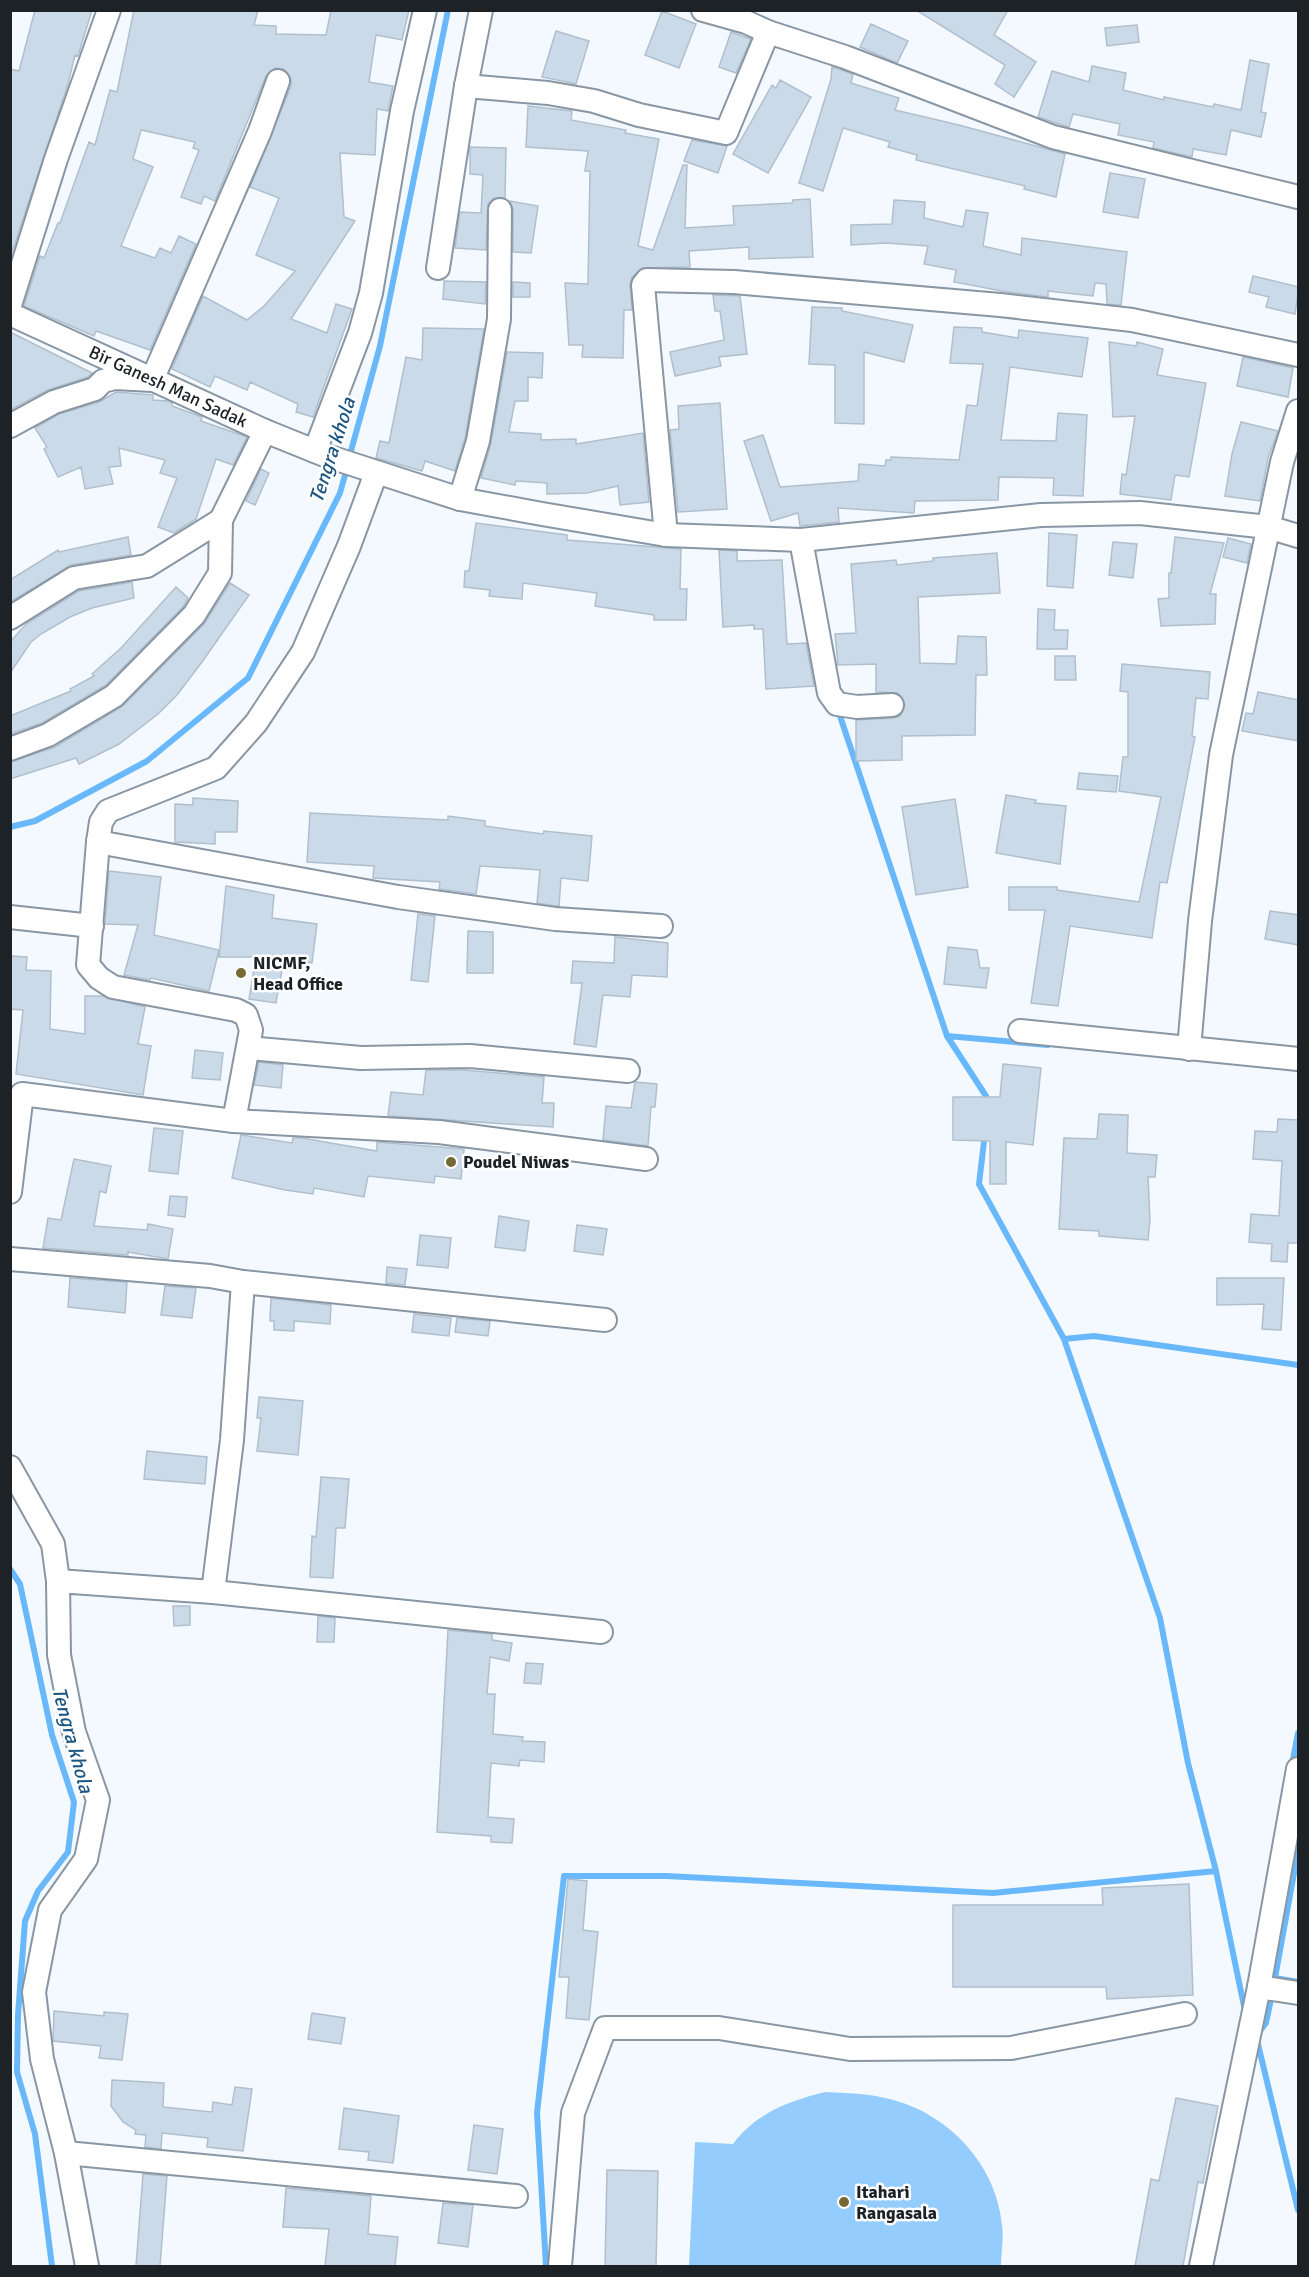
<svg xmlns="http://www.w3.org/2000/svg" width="1309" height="2277" viewBox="0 0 1309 2277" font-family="Signika,sans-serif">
	<rect width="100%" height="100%" fill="#f3f9ff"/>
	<path fill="#94ccfe" d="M825,2092C851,2093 878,2094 903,2103C955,2121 997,2169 1002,2225C1004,2238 1001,2253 1001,2266H689L695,2142L733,2144C756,2113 789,2101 825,2092Z"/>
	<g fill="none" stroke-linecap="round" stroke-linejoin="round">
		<path stroke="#6ab8fc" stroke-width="6" d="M349,458L380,346L448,10
			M840,716L947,1036L986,1096L987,1105
			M10,827L35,821L147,761L248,678L340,493L347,468
			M947,1036L1048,1045
			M985,1133L979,1184L1064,1339L1160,1618L1188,1763L1216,1871L1245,2011
			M1064,1339L1094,1336L1298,1365
			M10,1569L20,1584L52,1735L74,1802L68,1852L38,1891L25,1921L18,2015L17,2072L35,2134L52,2266
			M1292,1765L1298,1733
			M1298,1851L1275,1978L1298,1982
			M1271,1999L1266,2023L1256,2036L1298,2210
			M546,2266L537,2113L564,1876H666L993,1893L1216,1871"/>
	</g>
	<path fill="#cbdae8" stroke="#b1bfcd" stroke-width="1.5" d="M35,10H92L78,56L75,55L68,84L10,258V69L19,71Z
		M134,10H258L254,25L276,26V34L326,35L331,10H409L402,40L376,35L369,82L393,86L388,111L377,109L375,155L340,153L344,217L355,221L291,319L327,333L336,304L352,309L313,417L296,412L298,404L250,382L247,390L215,376L210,387L172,369L203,296L247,320L264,306L295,271L256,255L279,198L250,187L291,86V78L283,69L275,68L266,76L215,201L204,196L201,204L181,197L199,150L193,148L195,142L141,130L133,159L153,167L121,246L155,258L160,248L171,253L179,236L196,244L150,350L96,331L94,336L24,306L40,256L44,258L58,223H60L89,142L95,145L110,90L117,92Z
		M916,10H1008L994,35L1036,62L1014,97L995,84L1005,65Z
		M662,11L696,24L679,68L645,55Z
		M871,24L908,41L897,63L860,47Z
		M1137,25L1139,42L1107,46L1105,28Z
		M556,31L589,41L576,84L542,77Z
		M731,32L751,39L736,73L719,67Z
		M1250,60L1269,64L1261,112L1266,113L1261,137L1231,130L1226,155L1193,149L1192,157L1153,148L1154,142L1118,135L1120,124L1073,114L1069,127L1038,117L1052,71L1089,82L1092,66L1126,73L1123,90L1164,100V97L1213,107L1214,104L1241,110Z
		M832,67L853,74L851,83L899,98L895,110L959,125L1065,154L1056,197L1024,189L1025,186L916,160L917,155L888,147L890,142L843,128L823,191L799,183L831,79Z
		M780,80L811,97L768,173L733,154L772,85L776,88Z
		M528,106L572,111L571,120L626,130L625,133L659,139L638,246L653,250L683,165H687L685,228L734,225L733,206L792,203L793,200L810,199L813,257L749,259V247L689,251L690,267L642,268L632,277L630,285L632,310H624L623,358L582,357L583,345H569L565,283L588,284L590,171H585L588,151L526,147Z
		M692,140L727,146L718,173L684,161Z
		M470,147L506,148L505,198H494L488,204L486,250L455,248L460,212L481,213L483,175L470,174Z
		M1110,173L1145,179L1138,218L1103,212Z
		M894,200L925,202L924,218L963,227L966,210L988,213L983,246L1021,255L1022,238L1127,252L1121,305L1107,304L1106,284L1095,283L1093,296L1048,291V297L1007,292L954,282L956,270L924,264L928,246L886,243L851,245V225L892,224Z
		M510,201L538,206L531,253L513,252V210Z
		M1253,276L1299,287L1295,314L1266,307L1269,297L1249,292Z
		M444,281L486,282L485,304L443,299Z
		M513,282L530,283V297H513Z
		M713,295L740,296L747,354L719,357L721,366L675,376L670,352L724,340L720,311H715Z
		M812,307L842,308V311L913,325L904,362L864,352V424L835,423V365L809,364Z
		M954,327L982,328V332L1018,338L1019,330L1088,338L1082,377L1010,367L1001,440L1056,441L1058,413L1087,415L1083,496L1053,495L1054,478L999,477L998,500L915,501L914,513L838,508L839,522L800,526L798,513L771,521L744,441L763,435L780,487L858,481L859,464L885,466L886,460H891V457L959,460L967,405L977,406L983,364L950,363Z
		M423,328L484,329L465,438L455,471L425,461L422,471L376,458L380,441L389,443L406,357L422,360Z
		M10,332L92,373L88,377L48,390L10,410Z
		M1109,342L1136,346L1137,342L1163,349L1157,375L1206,383L1189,477L1175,475L1171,500L1120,494L1122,474L1126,475L1135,416L1113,417Z
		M507,352L543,353L542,378L528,377V401H515L509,432L541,434V440L576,439V444L643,433L649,502L620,505L618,486L587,493L547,494V483L516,481L515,485L481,478L491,443Z
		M1243,357L1293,368L1288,397L1237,386Z
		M116,392L153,395V400L168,401L172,403V406L202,417L201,421L247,437L233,465L216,459L196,519L174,533L158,527L177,478L160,473L165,460L119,448L121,466L109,467L113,484L85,489L81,467L58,477L44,449L47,447L35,428L59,414L99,402Z
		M720,403L727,509L678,512L670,430L679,429L678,406Z
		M1241,422L1278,431L1268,458L1260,501L1225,496L1232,454Z
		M261,469L269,473L255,505L246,501Z
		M476,523L567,535V540L681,549L680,589H687L686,620H654V615L595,606L597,593L523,583L522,599L489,596L490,590L464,587L465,571H469Z
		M1049,533L1077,535L1073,588L1047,586Z
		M128,537L131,555L71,565L12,601L10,599V580L58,550L59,552Z
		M1175,537L1224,543L1210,594H1216L1215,624L1161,626L1158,599L1169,598V573H1171Z
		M1228,538L1251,544L1247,563L1223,557Z
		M1113,542L1137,544L1133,578L1109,575Z
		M719,550L737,551V561L782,560L787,644L806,643L814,686L766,689L763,629H754V625L723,627Z
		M997,553L1000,593L918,597L920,663L956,664L958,636L986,637L987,675H976L975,735L902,736V760L856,761V720L893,718L900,716L905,705L898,693L876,692V664L838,665L835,634L856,633L851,564L896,560L897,565L933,561V558Z
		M132,582L134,598L92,608L70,617L41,634L31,642L10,673V642L26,624L79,591Z
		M230,583L249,595L202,662L177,695L158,714L119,744L79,764L76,758L10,779V762L55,747L123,706L204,624Z
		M176,587L188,598L183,607L106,685L42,723L10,734V716L71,691L70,689L94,676L92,674L121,648Z
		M1038,609L1055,610L1054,630H1068L1067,649H1037Z
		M1055,656H1075L1076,680H1055Z
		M1122,664L1210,672L1208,699L1196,698L1192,736L1195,737L1167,883L1160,882L1152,938L1070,926L1058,1006L1031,1003L1045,910H1009V887H1057V890L1139,902L1161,797L1119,791L1123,757H1128V692L1120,691Z
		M1258,692L1299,700V741L1242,731L1246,713L1253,714Z
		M1079,773L1118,776L1116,792L1077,789Z
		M1006,795L1036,800L1035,803L1066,806L1060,864L996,853Z
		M193,798L238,801L237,832H215V844L175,842V804L193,805Z
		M955,799L968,887L916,895L902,807Z
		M310,813L448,820V816L485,821V826L543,834L544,831L592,836L588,881L561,878L559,906H556L537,903L540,870L480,866L476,894L439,889L440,882L373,878L374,866L307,862Z
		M109,871L161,877L154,935L219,950L209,991L151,978L150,980L124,975L138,925L105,924Z
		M226,886L274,895L272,918L317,924L312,963L284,959L276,1003L249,999L256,957H219Z
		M1270,911L1299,915V945L1265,939Z
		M418,914L435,916L428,982L411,980Z
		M468,931L493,932V973H467Z
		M615,937L668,943L667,977L632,975L630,997L603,995L596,1047L574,1044L582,983H571L573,961L614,963Z
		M948,947L977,950L980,968H989L986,988L944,984Z
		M10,956L27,957L26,970L51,971L50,1029L85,1034V996H103L145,1007L138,1044L151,1046L143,1095L16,1074L23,1010L10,1009Z
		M195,1050L223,1053L220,1080L192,1078Z
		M259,1062L283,1065L281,1088L254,1085Z
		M1003,1064L1041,1068L1033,1145L1006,1142V1184H990V1141L953,1140V1097H1000Z
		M426,1070H464L544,1077L542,1103H554L553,1127L388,1116L391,1092L423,1095Z
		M635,1082L657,1084L655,1107H651L648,1146L603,1140L606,1106L631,1108Z
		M1099,1114L1128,1115L1127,1153L1157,1155L1155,1177H1148L1150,1220L1148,1240L1099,1236V1231L1059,1229L1064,1138L1097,1139Z
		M1278,1119L1299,1120V1243H1288L1287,1262L1271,1261L1272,1244L1249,1242L1251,1214L1279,1216L1282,1161L1253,1159L1255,1131L1277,1132Z
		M154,1128L183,1131L178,1174L149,1171Z
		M241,1135L292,1143L293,1138H302L377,1151V1142L464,1149L461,1179L435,1176L434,1183L368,1176L364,1197L314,1188L313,1194L285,1190L232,1178Z
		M74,1159L111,1166L106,1193L100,1191L94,1226L147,1230L148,1224L173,1229L168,1259L128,1252V1255L43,1248L48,1218L61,1220Z
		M170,1196L187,1197L185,1217L168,1215Z
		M499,1216L529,1221L525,1251L495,1247Z
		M577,1225L607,1229L603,1255L574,1251Z
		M420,1235L451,1238L448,1268L417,1265Z
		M387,1267L407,1269L405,1285L386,1283Z
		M70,1278L127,1282L125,1313L68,1307Z
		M1217,1278H1284L1281,1330L1262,1329L1264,1304L1217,1305Z
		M165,1286L196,1288L192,1318L161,1315Z
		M271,1298L331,1305L330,1324L294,1321V1331L274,1330V1321H270Z
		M414,1314L451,1318L449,1336L412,1332Z
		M457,1318L490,1321L488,1336L455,1332Z
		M259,1397L303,1401L298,1455L257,1451L261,1418H257Z
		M147,1451L207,1457L205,1484L144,1479Z
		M321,1477L349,1479L345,1528H336L333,1578L310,1577L312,1536L316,1537Z
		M173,1606H190V1625L174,1626Z
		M318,1616L335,1618L334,1642H317Z
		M448,1630L492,1634V1640L512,1643L509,1661L490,1657L487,1694H495L493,1734L523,1737L522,1741L545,1742L544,1762L520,1760L519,1766L491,1763L488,1817L514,1819L512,1843L491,1842V1836L437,1832Z
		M526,1663L543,1664L541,1684L524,1683Z
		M568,1879L587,1881L583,1930L598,1932L589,2020L566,2018L569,1977H559Z
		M1189,1884L1193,1995L1107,1999L1106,1987H953V1905H1103L1102,1888Z
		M54,2011L104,2016V2012L128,2014L122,2060L99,2058L101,2046L53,2041Z
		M312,2013L345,2018L341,2044L308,2039Z
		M112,2080L164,2083L163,2107L212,2112L213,2102L232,2105L235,2087L252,2089L243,2151L207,2147L208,2138L162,2133L161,2149L145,2147L146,2135L135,2134L136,2130L123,2122L111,2106Z
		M1176,2098L1218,2106L1203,2183L1198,2182L1183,2266H1135L1151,2179L1159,2181Z
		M344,2108L399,2116L393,2163L368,2160L369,2152L339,2149Z
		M474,2125L503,2129L497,2174L468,2170Z
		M607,2170L658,2171L656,2266H605Z
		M143,2174L167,2176L160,2266H136Z
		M286,2188L371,2196L368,2234L398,2237L395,2266H325L329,2229L283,2227Z
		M443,2203L473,2205L468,2247L438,2243Z"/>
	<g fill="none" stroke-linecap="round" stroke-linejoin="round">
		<defs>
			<g id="minor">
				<path d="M703,10L746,22L768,32L845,57L1053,137L1298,197"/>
				<path d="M466,86L548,93L594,101L639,115L726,133L768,32"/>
				<path d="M438,268L466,86L481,10"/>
				<path d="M10,305L56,159L109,10"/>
				<path id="s1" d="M10,314L265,431L327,456L460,499L542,514L666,535L801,540L1041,515L1140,513L1268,527L1298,536"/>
				<path d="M10,426L54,402L95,389L103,381L115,378L152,380L260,131L278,81"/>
				<path d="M315,451L360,333L371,293L402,111L425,10"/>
				<path d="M376,473L349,546L303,652L256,723L216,768L108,811L101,822L98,842L398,897L555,919L661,926"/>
				<path d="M460,499L478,441L499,319L500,210"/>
				<path d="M666,535L643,285L647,280L734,282L1000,305L1132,320L1298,355"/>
				<path d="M801,540L829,693L837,704L857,707L892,705"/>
				<path d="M10,618L74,578L147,566L221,520"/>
				<path d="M10,749L48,735L114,696L194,615L220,573L221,520L265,431"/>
				<path d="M10,917L92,926"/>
				<path d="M1020,1031L1298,1059"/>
				<path d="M248,1048L361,1058L470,1056L628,1071"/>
				<path d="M1189,1049L1200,921L1221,755L1282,462L1298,411"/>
				<path d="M234,1121L439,1132L646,1159"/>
				<path d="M10,1192L22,1094L234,1121L251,1030L246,1015L236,1010L113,987L99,978L88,965L98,842"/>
				<path d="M10,1259L210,1276L243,1282L232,1440L213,1592"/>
				<path d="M243,1282L605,1320"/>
				<path d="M10,1467L53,1544L58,1581"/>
				<path d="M1259,1987L1298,1993"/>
				<path d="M66,2153L516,2196"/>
				<path d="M87,2266L66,2153L42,2059L34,1992L50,1910L86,1859L98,1800L74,1732L59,1655L58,1581L213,1592L601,1632"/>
				<path d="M560,2266L573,2113L605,2028H719L850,2049L1011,2048L1185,2014"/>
				<path d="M1201,2266L1259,1987L1298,1769"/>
			</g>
		</defs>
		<use href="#minor" stroke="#8996a3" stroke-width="26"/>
		<use href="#minor" stroke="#fff" stroke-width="22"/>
	</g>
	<g fill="#756936" stroke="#fff" stroke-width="2">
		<circle cx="241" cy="973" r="6"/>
		<circle cx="451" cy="1162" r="6"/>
		<circle cx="844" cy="2202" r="6"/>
	</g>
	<g text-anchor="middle" stroke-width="5" stroke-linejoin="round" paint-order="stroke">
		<g font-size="18" fill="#1c2226" stroke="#fff">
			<text dy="6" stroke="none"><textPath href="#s1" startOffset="174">Bir Ganesh Man Sadak</textPath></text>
		</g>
		<g font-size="18" font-weight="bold" fill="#1c2226" stroke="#fff" text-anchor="start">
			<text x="253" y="969">NICMF,<tspan x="253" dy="21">Head Office</tspan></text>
			<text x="463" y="1168">Poudel Niwas</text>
			<text x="856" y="2198">Itahari<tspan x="856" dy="21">Rangasala</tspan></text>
		</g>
		<g font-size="20" font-style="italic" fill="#1d5581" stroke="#fff">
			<text transform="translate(332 450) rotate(-72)" y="7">Tengra khola</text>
			<text transform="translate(73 1740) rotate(75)" y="7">Tengra khola</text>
		</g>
	</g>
	<rect width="1309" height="2277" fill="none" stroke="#1c2226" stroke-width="24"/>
</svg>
